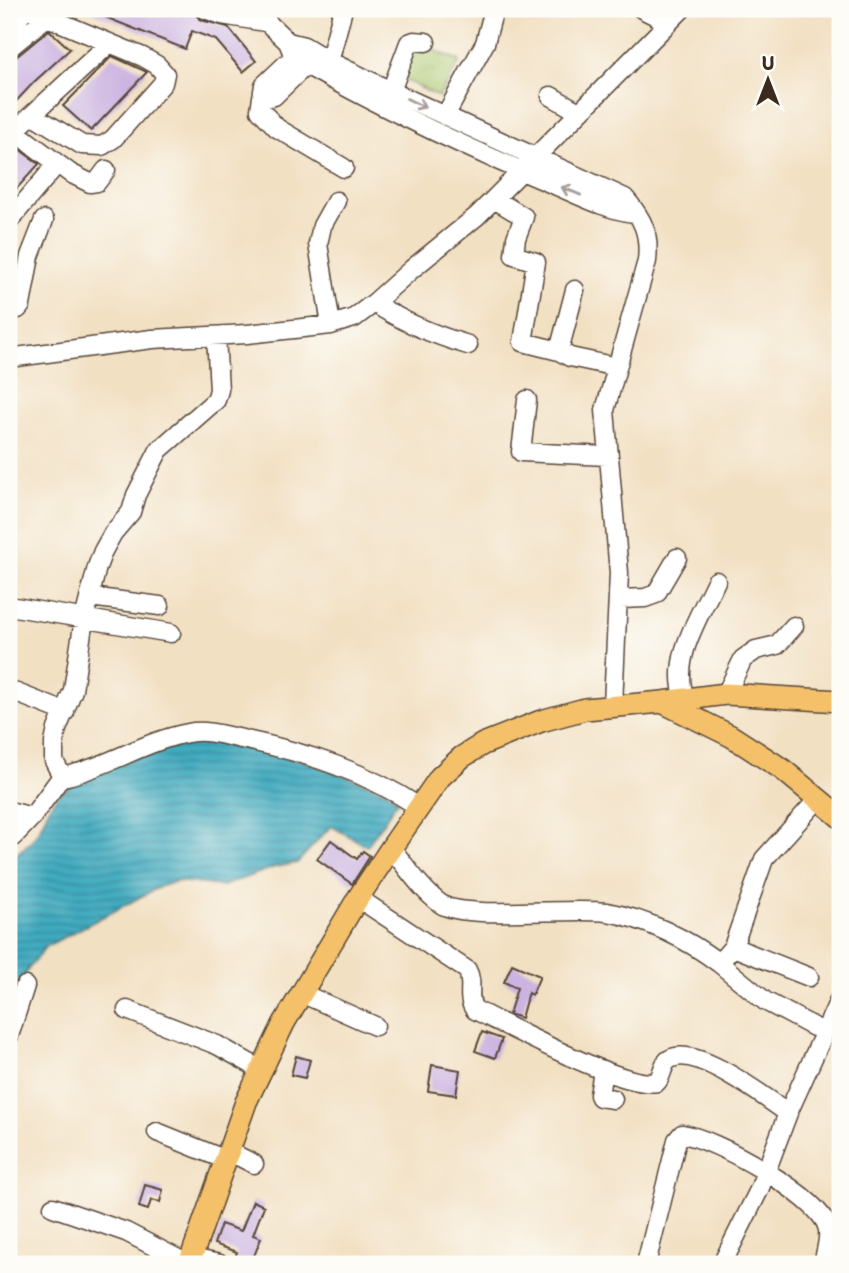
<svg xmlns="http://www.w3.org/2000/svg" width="849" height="1273" viewBox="0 0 849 1273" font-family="'Shantell Sans',sans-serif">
	<defs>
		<pattern id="park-crowns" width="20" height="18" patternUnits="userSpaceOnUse" patternTransform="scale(1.75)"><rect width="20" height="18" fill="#aac66d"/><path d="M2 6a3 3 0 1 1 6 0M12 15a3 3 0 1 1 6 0" fill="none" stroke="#93aa5e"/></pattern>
		<pattern id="water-rules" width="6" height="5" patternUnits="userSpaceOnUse" patternTransform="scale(1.75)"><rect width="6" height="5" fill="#3faabf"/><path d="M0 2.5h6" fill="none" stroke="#368b9b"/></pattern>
	</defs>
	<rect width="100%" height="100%" fill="#fdfcf7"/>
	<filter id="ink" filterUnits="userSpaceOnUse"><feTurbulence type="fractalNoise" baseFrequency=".0143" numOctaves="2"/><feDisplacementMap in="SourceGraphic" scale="14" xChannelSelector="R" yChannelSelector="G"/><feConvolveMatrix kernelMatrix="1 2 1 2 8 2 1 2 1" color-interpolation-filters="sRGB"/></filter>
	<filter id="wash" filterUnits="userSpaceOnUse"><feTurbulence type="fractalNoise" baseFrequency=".00686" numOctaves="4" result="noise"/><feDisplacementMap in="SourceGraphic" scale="28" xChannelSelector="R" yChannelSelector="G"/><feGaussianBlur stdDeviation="1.57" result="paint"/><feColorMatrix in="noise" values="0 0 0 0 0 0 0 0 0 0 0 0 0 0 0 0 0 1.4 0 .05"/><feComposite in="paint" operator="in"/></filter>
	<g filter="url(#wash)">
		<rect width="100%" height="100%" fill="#f2e0c3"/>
		<path fill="url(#park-crowns)" stroke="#727846" stroke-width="2" d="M416,43L460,61L439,97L403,79Z"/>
		<path fill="url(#water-rules)" stroke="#3d6a6e" stroke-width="2" d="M200,739L301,760L387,791L398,800L367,846L331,826L297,863L275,867L222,886L177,881L161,886L45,947L18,983L9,1024V860C20,851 32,843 39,830C44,821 47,809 53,801C69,777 170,744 200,739Z"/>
		<g id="blocks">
			<path fill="#ccb4e1" d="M85,9H184L195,13L201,20L228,27L256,61L243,72L216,40L192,31L185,49Z
				M49,30L70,49L34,82L9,109V59L16,57Z
				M112,56L147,72L91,131L63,106Z
				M15,146L39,164L9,197V147Z
				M331,840L357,859L363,851L370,856L352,884L317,859Z
				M512,964L540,976L532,995L528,993L521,1018L509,1014L517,988L504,982Z
				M482,1032L502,1039L495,1058L475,1051Z
				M296,1056L310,1060L305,1078L291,1075Z
				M432,1065L460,1070L456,1095L428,1091Z
				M145,1185L163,1190L160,1202L151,1200L148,1210L139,1207Z
				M253,1201L264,1206L253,1235L261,1238L251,1264H243L234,1261L237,1252L214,1244L221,1224L241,1231Z"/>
		</g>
	</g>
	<g filter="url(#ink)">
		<use href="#blocks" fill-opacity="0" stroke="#564537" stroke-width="2"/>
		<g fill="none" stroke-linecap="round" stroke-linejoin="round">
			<defs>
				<path id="minor" d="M28,9L143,57L157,65L165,74L163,83L113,139L102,146L82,145L33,115
					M205,9L222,15L265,22
					M253,9L288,42L304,46L331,62L391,91L625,198C643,219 650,233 647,261L605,410L619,573L613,705
					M642,9L668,22
					M9,33L24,9
					M288,42L294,57L306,65C384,109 467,148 550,183C577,194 606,210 635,213
					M9,48L48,16
					M302,49L264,85L260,110L277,128L344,168
					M327,70L343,9
					M391,91L409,43L414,41L426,42
					M551,96L579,112
					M262,99L274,96L312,59
					M445,116L485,43L494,9
					M14,131L70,173L90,183L97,182L106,170
					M9,136L110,43
					M494,199L524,217L516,238L514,255L536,262L523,342L559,351L570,357L617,367
					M9,221L57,164
					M374,303C404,323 434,335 468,345
					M9,310L18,309L21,305L30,256L44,220
					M331,325L318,244L322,226L336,201
					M216,336L219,390L216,400L159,450L136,495L131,512L113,533L103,551L97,567L84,619L73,690L57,729L54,743V761L62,776H67C109,766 145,741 188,733C207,729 227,736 246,740C308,753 366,772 419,807
					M559,351L575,290
					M9,358L152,339L247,334L331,325L354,318L374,303L412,269L477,216L682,9
					M527,400L521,452L607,456
					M90,597L160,606
					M620,599L645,598L656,594L677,558
					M9,606L171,633
					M9,690L65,712
					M726,694L743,659L756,650L777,645L794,626
					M685,698C670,659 700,616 716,581
					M9,811L32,817
					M9,841L32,817L62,776
					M391,848C405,865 423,892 441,904C464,920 571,907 607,912C647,919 687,939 719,963L733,947L764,859L819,798
					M358,898L467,970C475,984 465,998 475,1010C509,1026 626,1090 657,1082C663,1075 662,1063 670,1059C696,1044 766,1098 788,1113
					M733,947L809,977
					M719,963L765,1001L814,1027
					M301,993L375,1026
					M127,1010L217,1045L260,1069
					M9,1036L25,986
					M603,1071L599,1095L600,1097L613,1099
					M157,1132L226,1160
					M230,1152L254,1164
					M53,1207L126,1232L188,1264
					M191,1258L220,1264
					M646,1264L677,1140L682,1134C714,1138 817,1195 827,1226C831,1237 825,1253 823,1264
					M722,1264L759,1190L788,1113L840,998"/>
				<path id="major" d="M662,702L726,694L840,701
					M189,1264L246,1102L284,1023L358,898L391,848L440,777L462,757L483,744L541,721L585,709L662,702L731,736L782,769L840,817"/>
			</defs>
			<use href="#minor" stroke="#564537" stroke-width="21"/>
			<use href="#major" stroke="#564537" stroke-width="24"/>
			<use href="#minor" stroke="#fff" stroke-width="18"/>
			<use href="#major" stroke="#f4c16a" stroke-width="21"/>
		</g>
		<defs><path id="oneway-shaft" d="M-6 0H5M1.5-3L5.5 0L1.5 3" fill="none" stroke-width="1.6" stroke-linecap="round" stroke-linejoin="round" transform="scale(1.75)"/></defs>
		<g stroke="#a79f9a">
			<use href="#oneway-shaft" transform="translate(416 103) rotate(25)"/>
			<use href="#oneway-shaft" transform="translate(571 191) rotate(-157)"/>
		</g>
	</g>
	<rect width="849" height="1273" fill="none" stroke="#fdfcf7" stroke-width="35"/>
	<g transform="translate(768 80)" stroke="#fdfcf7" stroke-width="5" paint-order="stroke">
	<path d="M0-5L12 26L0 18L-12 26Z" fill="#3b2a1e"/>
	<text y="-10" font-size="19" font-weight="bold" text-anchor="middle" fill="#3b2a1e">U</text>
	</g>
</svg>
